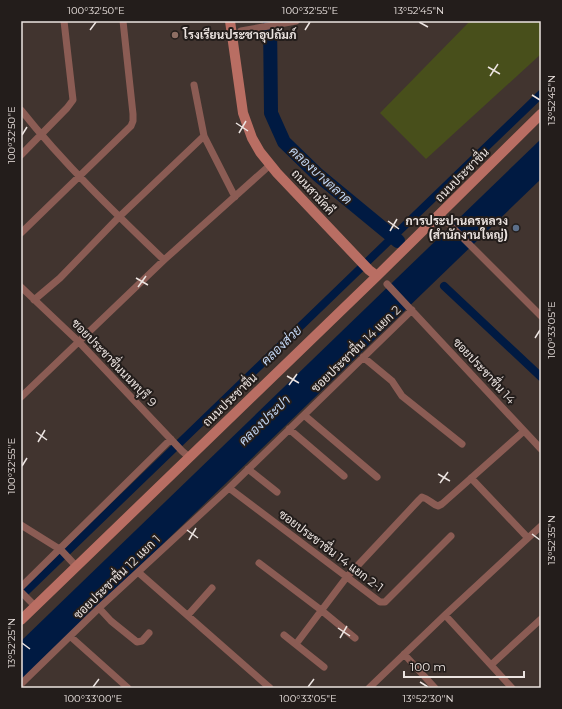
<svg xmlns="http://www.w3.org/2000/svg" width="562" height="709" viewBox="0 0 562 709" font-family="Montserrat,Sarabun,sans-serif">
	<rect width="100%" height="100%" fill="#41342f"/>
	<path fill="#484f1b" d="M470,21H541V54L426,159L380,113Z"/>
	<path fill="#001a42" d="M541,139V179L21,681V641Z"/>
	<g fill="none" stroke-linecap="round" stroke-linejoin="round">
		<path stroke="#001a42" stroke-width="8" d="M444,286L541,377
			M21,596L541,94"/>
		<path stroke="#001a42" stroke-width="14" d="M270,21L271,113L284,142L318,175L398,241"/>
		<path stroke="#8b5c54" stroke-width="7" d="M241,31L296,21
			M194,85L204,136L235,197
			M21,110C64,164 114,212 164,260
			M21,155L67,108L73,100L64,21
			M440,215L541,316
			M21,233L131,126L133,121V114L123,21
			M387,284L541,449
			M21,287L79,342L182,451L189,457
			M34,300L60,278L119,217L204,136
			M363,357L392,381L402,396L462,444
			M21,397L164,260L270,165
			M304,415L377,477
			M289,429L344,476
			M248,469L277,492
			M471,478L528,538
			M229,488L380,602H385L451,536
			M21,525L61,550L76,566
			M259,563L321,610L355,638
			M138,572L270,688
			M21,587L171,439
			M21,592L35,606
			M99,608L111,621L137,642L142,641L149,633
			M188,615L212,588
			M445,615L512,688
			M284,635L324,667
			M71,637L128,688
			M296,644L346,578L419,500L422,497C429,499 432,504 438,506L442,504L524,431
			M404,654L435,688
			M491,665L541,619
			M21,684L99,608L229,488L412,310
			M369,688L445,615L541,526"/>
		<path stroke="#b96e63" stroke-width="10" d="M230,21L243,113L252,138L260,152L277,173L369,270L377,276
			M21,620L377,276L541,114"/>
	</g>
	<path fill="none" stroke="#ece4e1" stroke-width="1.5" d="M419,22L428,27M90,30L96,22M305,30L310,22M488,67L500,74M490,76L498,64M532,95L540,100M236,123L248,131M239,133L246,121M22,135L27,127M388,221L399,229M390,231L397,219M136,278L148,285M138,287L146,276M535,338L540,330M287,376L299,383M289,385L297,374M36,432L47,440M38,442L45,430M22,466L27,458M438,474L450,481M440,483L448,472M187,530L198,538M532,534L540,540M189,540L196,528M338,628L350,636M340,638L347,626M22,643L30,649M420,682L428,687M93,687L99,679M308,687L314,679"/>
	<circle fill="#8d6e63" stroke="#231d1b" stroke-width="1.5" cx="175" cy="35" r="4"/>
	<circle fill="#5c6f8a" stroke="#231d1b" stroke-width="1.5" cx="516" cy="228" r="4"/>
	<g text-anchor="middle" stroke-width="4" stroke-linejoin="round" paint-order="stroke">
		<g font-size="12" font-weight="bold" fill="#ece4e1" stroke="#231d1b" text-anchor="start">
			<text x="183" y="39">โรงเรียนประชาอุปถัมภ์</text>
			<text x="508" y="225" text-anchor="end">การประปานครหลวง<tspan x="508" dy="14">(สำนักงานใหญ่)</tspan></text>
		</g>
		<g font-size="12" fill="#ece4e1" stroke="#231d1b">
			<text transform="translate(462 175) rotate(-45)" y="4">ถนนประชาชื่น</text>
			<text transform="translate(313 192) rotate(47)" y="4">ถนนสามัคคี</text>
			<text transform="translate(356 349) rotate(-44)" y="4">ซอยประชาชื่น 14 แยก 2</text>
			<text transform="translate(114 363) rotate(46)" y="4">ซอยประชาชื่นนนทบุรี 9</text>
			<text transform="translate(484 371) rotate(47)" y="4">ซอยประชาชื่น 14</text>
			<text transform="translate(230 400) rotate(-44)" y="4">ถนนประชาชื่น</text>
			<text transform="translate(331 551) rotate(37)" y="4">ซอยประชาชื่น 14 แยก 2-1</text>
			<text transform="translate(117 577) rotate(-44)" y="4">ซอยประชาชื่น 12 แยก 1</text>
		</g>
		<g font-size="13" font-style="italic" fill="#c0d4f1" stroke="#231d1b">
			<text transform="translate(321 175) rotate(42)" y="5">คลองบางตลาด</text>
			<text transform="translate(281 345) rotate(-44)" y="5">คลองส่วย</text>
			<text transform="translate(264 420) rotate(-44)" y="5">คลองประปา</text>
		</g>
	</g>
	<rect width="562" height="709" fill="none" stroke="#231d1b" stroke-width="44"/>
	<path d="M404 671v6h120v-6" fill="none" stroke="#ece4e1" stroke-width="2"/>
	<text x="410" y="671" font-size="12" fill="#ece4e1" stroke="#231d1b" stroke-width="3" paint-order="stroke">100 m</text>
	<rect x="22" y="22" width="518" height="665" fill="none" stroke="#ece4e1" stroke-width="1.5"/>
	<g font-size="10" text-anchor="middle" fill="#ece4e1">
		<text x="96" y="14">100°32'50"E</text>
		<text x="310" y="14">100°32'55"E</text>
		<text x="419" y="14">13°52'45"N</text>
		<text transform="translate(551 100) rotate(-90)" y="4">13°52'45"N</text>
		<text transform="translate(11 135) rotate(-90)" y="4">100°32'50"E</text>
		<text transform="translate(551 330) rotate(-90)" y="4">100°33'05"E</text>
		<text transform="translate(11 466) rotate(-90)" y="4">100°32'55"E</text>
		<text transform="translate(551 540) rotate(-90)" y="4">13°52'35"N</text>
		<text transform="translate(11 643) rotate(-90)" y="4">13°52'25"N</text>
		<text x="93" y="702">100°33'00"E</text>
		<text x="308" y="702">100°33'05"E</text>
		<text x="428" y="702">13°52'30"N</text>
	</g>
</svg>
